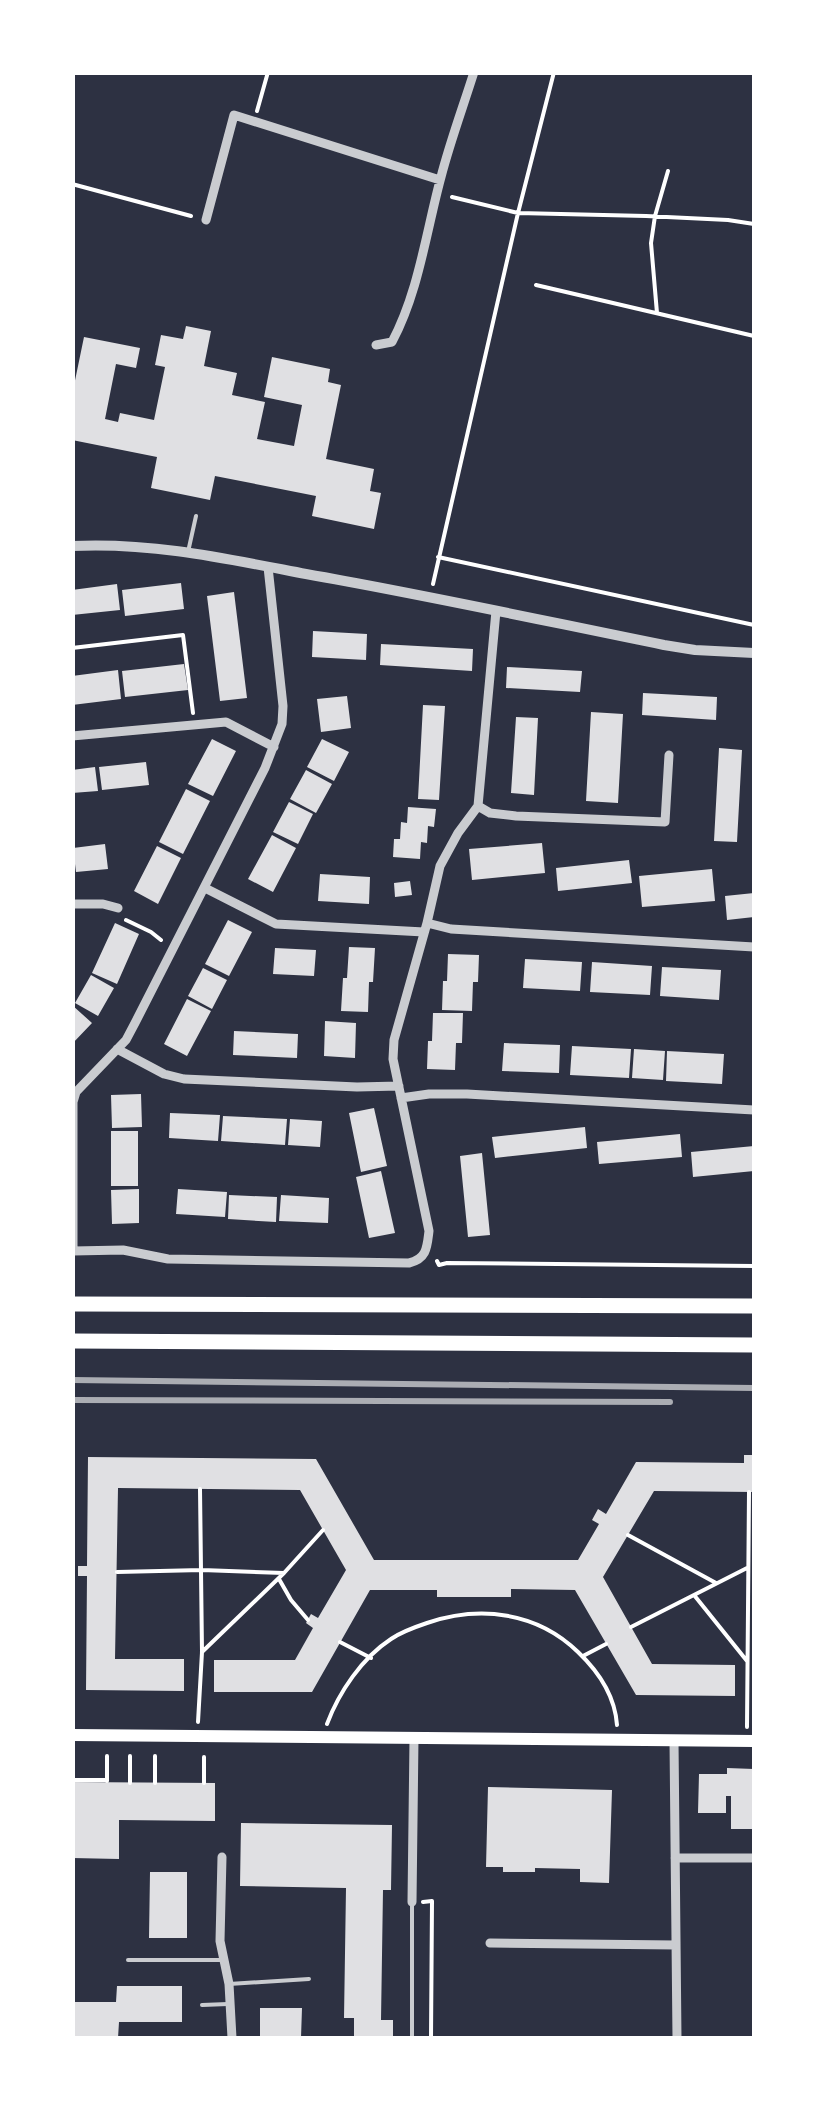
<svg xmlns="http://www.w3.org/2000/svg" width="827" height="2111" viewBox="0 0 827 2111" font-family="'Source Serif 4',serif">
	<rect width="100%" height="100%" fill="#2d3142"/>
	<path fill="#e0e0e3" d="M186,326L211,331L204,366L237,373L232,395L265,402L257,439L294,446L302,405L264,397L272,357L330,369L328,382L341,385L326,459L374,469L370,491L381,493L374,529L312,516L316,496L215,476L210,500L151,488L157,457L72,440V395L84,337L140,348L136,368L116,364L105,419L118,422L120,413L154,420L165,367L155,365L161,335L183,339Z
		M181,583L184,609L125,616L122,590Z
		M117,584L120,610L72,615V590Z
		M234,592L247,698L220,701L207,596Z
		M313,631L367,634L366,660L312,657Z
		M381,644L473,649L472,671L380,665Z
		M184,664L188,690L125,697L122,671Z
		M507,667L582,671L580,692L506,688Z
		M118,670L121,699L72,705V676Z
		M643,693L717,697L716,720L642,715Z
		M347,696L351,728L321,732L317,699Z
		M423,705L445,706L439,800L418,799Z
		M591,712L623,714L618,803L586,801Z
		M516,717L538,718L534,795L511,793Z
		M212,739L236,751L213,796L188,784Z
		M322,739L349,752L334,781L307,767Z
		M719,748L742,750L737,842L714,841Z
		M146,762L149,785L102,790L99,767Z
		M95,767L98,791L72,793V770Z
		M306,770L332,784L316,813L290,799Z
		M186,789L210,801L183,854L159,842Z
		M289,802L313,814L298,844L273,832Z
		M408,807L436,809L434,827L428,826L427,843L421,842L420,859L393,857L394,839H400L401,822L407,823Z
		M272,835L296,848L273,892L248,879Z
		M542,843L545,873L472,880L469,849Z
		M105,844L108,869L76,872L73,848Z
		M157,846L181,858L158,904L134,891Z
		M629,860L632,883L558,891L556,868Z
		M712,869L715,901L642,907L639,876Z
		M320,874L370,877L369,904L318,901Z
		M410,881L412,895L395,897L394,883Z
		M754,893V917L727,920L725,896Z
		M228,920L252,932L229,976L205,964Z
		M115,923L139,934L117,984L92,973Z
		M349,947L375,948L373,982H369L368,1012L341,1011L343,978H347Z
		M275,948L316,950L314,976L273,974Z
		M448,954L479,955L478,982H473L472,1011L442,1010L443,981H447Z
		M525,959L582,962L580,991L523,988Z
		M592,962L652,966L650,995L590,992Z
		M662,967L721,970L719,1000L660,996Z
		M203,968L227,980L212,1009L188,996Z
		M91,975L114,988L98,1016L75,1003Z
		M187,999L211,1011L187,1056L164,1044Z
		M72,1005L92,1023L72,1044Z
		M433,1013H463L462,1043H456L455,1070L427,1069L428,1041H432Z
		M325,1021L356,1023L355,1058L324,1056Z
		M234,1031L298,1034L297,1058L233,1055Z
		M504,1043L560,1045L559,1073L502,1071Z
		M572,1046L631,1049L629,1078L570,1075Z
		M634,1049L665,1051L663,1080L632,1078Z
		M667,1051L724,1054L722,1084L666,1081Z
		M141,1094L142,1127L112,1128L111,1095Z
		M374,1108L387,1166L361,1172L349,1113Z
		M170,1113L220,1115L218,1141L169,1138Z
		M223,1116L287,1119L285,1145L221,1141Z
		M290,1119L322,1121L320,1147L288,1145Z
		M585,1127L587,1148L495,1158L492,1137Z
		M111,1131H138V1186H111Z
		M680,1134L682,1157L599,1164L597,1142Z
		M754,1146V1171L693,1177L691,1152Z
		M482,1153L490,1235L468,1237L460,1156Z
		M381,1171L395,1233L369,1238L356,1177Z
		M139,1189V1223L112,1224L111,1190Z
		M178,1189L227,1192L225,1217L176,1214Z
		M229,1195L277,1197L276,1222L228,1219Z
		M281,1195L329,1198L328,1223L279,1221Z
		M744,1455H754V1492L654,1491L603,1577L652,1664L735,1665V1696L636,1695L575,1590L511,1589V1597H437V1590H370L312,1692H214V1660H295L313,1628L306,1623L311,1614L318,1618L346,1570L300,1490L118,1488L115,1659H184V1691L86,1690L87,1576H78V1566H87L88,1457L316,1459L374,1560H578L599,1524L592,1520L598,1509L606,1514L636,1462L744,1463Z
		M727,1768L754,1769L752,1829H731V1796H726V1813H698L699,1774H727Z
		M72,1782L215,1783V1821L119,1820V1859L72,1858Z
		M488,1787L612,1790L609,1883L580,1882V1869L535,1868V1872H503V1867H486Z
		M241,1823L392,1825L391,1890H383L381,2020H393V2038H354V2018H344L346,1888L240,1886Z
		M150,1872H187V1938H149Z
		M117,1986H182V2022H119L118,2038H72V2002H116Z
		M260,2008H302L301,2038H260Z"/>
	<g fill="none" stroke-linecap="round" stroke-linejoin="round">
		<path stroke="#fff" stroke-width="4" d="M257,111L268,72
			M72,184L191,216
			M452,197L518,213L646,216L728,220L754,224
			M536,285L754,336
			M657,313L651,243L655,216L668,171
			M438,557L754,625
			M433,584L518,213L554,72
			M72,648L183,635L193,713
			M126,920L151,932L161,940
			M437,1261L439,1265L447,1263L754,1266
			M628,1535L716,1583
			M117,1572L202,1570L284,1573L202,1652
			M284,1573L323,1530
			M279,1579L291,1600L308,1620
			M694,1595L747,1661
			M631,1627L747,1568
			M340,1642L371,1658
			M583,1656L606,1644
			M198,1722L202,1652L200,1489
			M327,1724C339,1692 362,1658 391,1639C401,1632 415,1627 427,1623C480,1605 537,1612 578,1652C599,1672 615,1696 617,1725
			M747,1727L749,1492
			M72,1780H107
			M107,1781V1756
			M130,1783V1756
			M155,1783V1756
			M204,1783V1757
			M423,1902L432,1901L431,2038"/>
		<path stroke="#caccd0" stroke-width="4" d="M188,552L196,516
			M128,1960H224
			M229,1984L309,1979
			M202,2005L228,2004
			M412,2038V1903"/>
		<path stroke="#caccd0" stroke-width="9" d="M206,220L234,115L440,180
			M376,345L392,342C419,291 426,232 441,177C450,142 463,107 474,72
			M268,567L283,706L282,724L265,768L135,1023L126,1040L76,1092L73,1102V1251L123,1250L168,1259L409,1263C427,1259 427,1247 429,1231L393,1059L394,1040L427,923L440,866L458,833L478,806
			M496,611L478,806L490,813L516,816L665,822L669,755
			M72,736L226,722L274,747
			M205,888L276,924L424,932
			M72,904H103L118,908
			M427,923L451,929L754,947
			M117,1049L164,1074L184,1079L357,1087L399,1086
			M401,1098L429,1094H467L754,1110
			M674,1741L677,2038
			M222,1857L220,1941L229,1984L232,2038
			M675,1858H754
			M412,1902L414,1738
			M490,1943L676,1945"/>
		<path stroke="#caccd0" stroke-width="10" d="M72,546C152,542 228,559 306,574C426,595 545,621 664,645L695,650L754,653"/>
		<path stroke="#fff" stroke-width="12" d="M72,1735L754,1741"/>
		<path stroke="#fff" stroke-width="15" d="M72,1304L754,1306
			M72,1341L754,1345"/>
		<path stroke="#abadb3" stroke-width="6" d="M72,1380L754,1388
			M72,1400L670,1402"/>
	</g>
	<rect width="827" height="2111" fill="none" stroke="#ffffff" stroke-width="150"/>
</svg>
